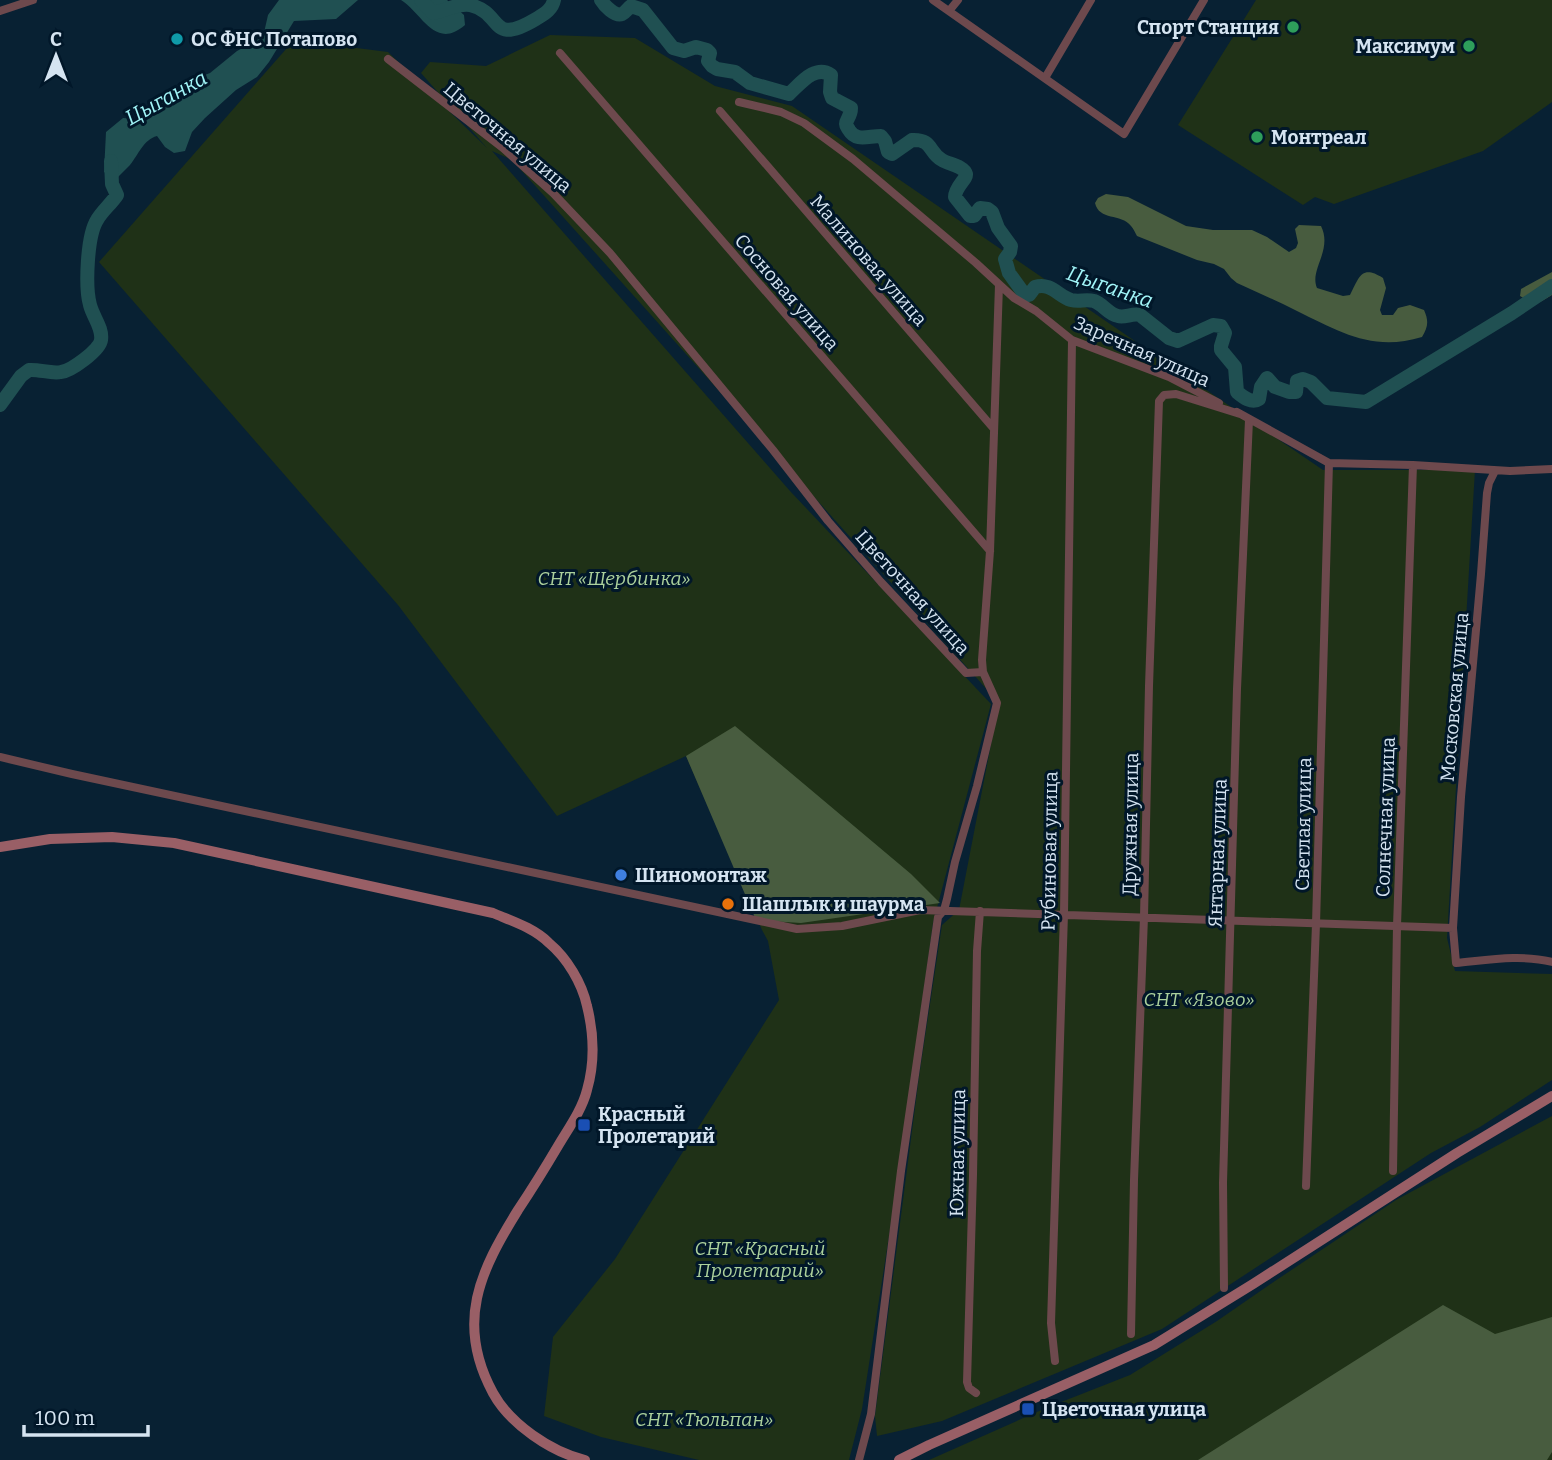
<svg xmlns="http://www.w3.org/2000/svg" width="1552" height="1460" viewBox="0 0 1552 1460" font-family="Bitter,serif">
	<rect width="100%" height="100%" fill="#082133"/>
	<path fill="#1f3117" d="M1256,0H1552V102L1483,151L1334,204L1315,197L1303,205L1178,125Z
		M550,35L635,38L715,86L792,106L1323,470H1475L1447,938L1455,971L1552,974V1080L1480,1127L1431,1153L1162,1329L942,1421L877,1436L875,1416L919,1077L942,925L959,910L999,703L512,160L492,151L790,491L991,704L933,923L899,1172L862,1409L849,1460H699L601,1437L544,1416L553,1337L615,1259L779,1000L768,941L762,930L686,756L557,816L398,605L99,262L294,40L388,52L487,148L421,73L430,62L486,66Z
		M1552,1116V1460H929L1046,1408L1130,1375L1217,1321L1275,1281L1396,1200Z"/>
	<path fill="#485c3f" d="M1106,194L1128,197L1186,226L1213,230H1252L1267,237L1289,252L1296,248L1298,243L1295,229L1299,225L1321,226C1333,250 1309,270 1317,288L1343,296L1350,295C1359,278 1361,264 1383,278L1386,288L1380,310L1382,315H1393L1398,308L1410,305L1424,310C1429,321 1428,327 1422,337C1373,352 1340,332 1297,311C1277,301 1257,292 1237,283L1231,278L1224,269L1214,264L1197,260L1137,236C1135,233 1134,229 1131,226C1121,213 1099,221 1095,203L1098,198Z
		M1552,272V295L1542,301L1534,304L1520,296L1521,289Z
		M735,726L911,874L940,903L801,923L756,920L686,756Z
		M1443,1305L1495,1334L1552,1317V1452L1547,1460H1198Z"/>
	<path fill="#205052" d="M279,0H358L336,19L294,21L269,62L257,77L236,90L205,118L192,132L185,151L174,153L165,147L157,136C143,140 139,154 130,165C126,169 122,173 118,177H111L104,172L106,132L123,118L138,119L146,116L171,88L210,73L237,51L263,37L268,15Z
		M401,0H447L464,15L465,25C435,51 422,13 401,0Z"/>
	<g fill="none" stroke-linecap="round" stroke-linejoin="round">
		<path stroke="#205052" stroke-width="14" d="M421,0L433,13C446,11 457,3 470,5C504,13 489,47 536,19C544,14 552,10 554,0
			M601,0C604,5 615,17 622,14C626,12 628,8 631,6L643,10L673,48L684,51L696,47L707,50L710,53L708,61L712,66L717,69L735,72L750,83L789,94C800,84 815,64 831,75L830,92L832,98L851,108C851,117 846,119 846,124C846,126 848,128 849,130C856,142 868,136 881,136L885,141L888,152L892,154L912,140C933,139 928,152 942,160C948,164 964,166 966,174C967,179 955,187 955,197L970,216H974L980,208L988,209L992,212L998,228L1011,246L1010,252L1005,259L1009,273L1025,295H1029L1035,287C1051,282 1058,296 1071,300C1079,302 1086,299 1094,301C1103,304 1108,314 1118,316C1125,318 1132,313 1140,315L1169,338L1178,341L1213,325L1221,326L1225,333L1221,346V350L1235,367L1237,392C1243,397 1252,404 1259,399L1261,387L1267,378L1275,387L1289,392H1296L1297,381L1303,379L1311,382L1327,398L1366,402L1512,313L1552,286
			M0,405L21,376L29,370C39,369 51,374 61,372C71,371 100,350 101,340C103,328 93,317 90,305C85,287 87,236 97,220C102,211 111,204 117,195L112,184L111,161"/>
		<path stroke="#6d494d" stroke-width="8" d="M933,0L1124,134L1204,0
			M0,11L33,0
			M949,11L958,0
			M560,53L990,551
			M388,59L503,148L553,193L610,253L773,450L828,521L881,582L966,673L983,672
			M1045,78L1091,0
			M739,102L781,112L804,123L853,159L976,263L1014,298L1036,311L1072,340L1169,377L1219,403
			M720,111L994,429
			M1237,412L1329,463L1413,465L1510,471L1552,469
			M1495,471L1489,483L1487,493L1481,574L1461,797L1453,928L1456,963C1488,960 1521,954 1552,962
			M0,757L72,774L797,929L842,926L920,910L1453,928
			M1393,1171L1397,926L1413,465
			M1306,1186L1316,924L1329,463
			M1224,1288L1223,1183L1237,689L1249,420
			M1131,1334L1134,1180L1144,917L1149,686L1159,401L1164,395L1176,394L1240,414
			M1055,1361L1051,1323L1064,914L1072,340
			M976,1393L969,1388L967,1382L973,1175L977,951L980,911
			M859,1460L871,1414L901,1171L938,917L944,910L947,899L955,862L977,786L997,703L983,672L982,660L990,551L999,285"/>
		<path stroke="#995f66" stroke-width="10" d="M0,847L50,839L112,837L174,843L493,913C512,921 534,928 549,943C567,958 582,983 587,1006C594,1034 595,1062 587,1090C582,1110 568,1129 558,1146C545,1168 532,1189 518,1210C480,1271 455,1323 493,1393C510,1424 551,1452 585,1460
			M899,1460L929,1445L1154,1345L1253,1284L1457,1153L1552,1096"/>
	</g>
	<g fill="#2e9e5b" stroke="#011729" stroke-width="2.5">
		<circle cx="1293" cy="27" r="7"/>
		<circle cx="1469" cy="46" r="7"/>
		<circle cx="1257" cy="137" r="7"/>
	</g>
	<circle fill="#0f9aa8" stroke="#011729" stroke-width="2.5" cx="177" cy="39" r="7"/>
	<circle fill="#3f7fe0" stroke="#011729" stroke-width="2.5" cx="621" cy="875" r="7"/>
	<circle fill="#e8710a" stroke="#011729" stroke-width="2.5" cx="728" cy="904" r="7"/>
	<g fill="#1a4fb4" stroke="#011729" stroke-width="2.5">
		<rect x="577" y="1118" width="14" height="14" rx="3.5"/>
		<rect x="1021" y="1402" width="14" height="14" rx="3.5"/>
	</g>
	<g text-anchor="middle" stroke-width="6" stroke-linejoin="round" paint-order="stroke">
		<g font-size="19" font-weight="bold" fill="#d5e4f1" stroke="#011729" text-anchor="start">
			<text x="1279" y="34" text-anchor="end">Спорт Станция</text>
			<text x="191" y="46">ОС ФНС Потапово</text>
			<text x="1455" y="53" text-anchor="end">Максимум</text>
			<text x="1271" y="144">Монтреал</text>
			<text x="635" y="882">Шиномонтаж</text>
			<text x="742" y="911">Шашлык и шаурма</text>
			<text x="598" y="1121">Красный<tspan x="598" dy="22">Пролетарий</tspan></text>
			<text x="1042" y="1416">Цветочная улица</text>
		</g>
		<g font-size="19" fill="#d5e4f1" stroke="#011729">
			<text transform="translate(508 137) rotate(40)" y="7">Цветочная улица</text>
			<text transform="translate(869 260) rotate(49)" y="7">Малиновая улица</text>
			<text transform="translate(787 292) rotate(49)" y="7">Сосновая улица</text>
			<text transform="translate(1142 351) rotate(24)" y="7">Заречная улица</text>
			<text transform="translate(913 592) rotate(48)" y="7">Цветочная улица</text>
			<text transform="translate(1454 697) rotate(-85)" y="7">Московская улица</text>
			<text transform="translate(1385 817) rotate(-88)" y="7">Солнечная улица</text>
			<text transform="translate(1130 824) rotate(-89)" y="7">Дружная улица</text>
			<text transform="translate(1303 824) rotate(-89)" y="7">Светлая улица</text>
			<text transform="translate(1049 851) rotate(-89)" y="7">Рубиновая улица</text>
			<text transform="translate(1217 853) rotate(-88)" y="7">Янтарная улица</text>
			<text transform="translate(957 1153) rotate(-89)" y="7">Южная улица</text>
		</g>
		<g font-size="19" font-style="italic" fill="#acd19c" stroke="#011729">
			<text x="614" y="585">СНТ «Щербинка»</text>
			<text x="1199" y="1006">СНТ «Язово»</text>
			<text x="760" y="1255">СНТ «Красный<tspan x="760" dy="22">Пролетарий»</tspan></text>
			<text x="704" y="1426">СНТ «Тюльпан»</text>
		</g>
		<g font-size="21" font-style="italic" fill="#a1f5f8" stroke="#011729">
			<text transform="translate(166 98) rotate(-29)" y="7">Цыганка</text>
			<text transform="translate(1110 287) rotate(19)" y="7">Цыганка</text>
		</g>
	</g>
	<g transform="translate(56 56)" stroke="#011729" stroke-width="5" paint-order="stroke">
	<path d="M0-5L12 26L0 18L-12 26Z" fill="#d5e4f1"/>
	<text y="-10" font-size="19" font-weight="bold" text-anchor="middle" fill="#d5e4f1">С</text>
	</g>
	<path d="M24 1425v10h124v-10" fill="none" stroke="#d5e4f1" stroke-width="3.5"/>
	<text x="35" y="1425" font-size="21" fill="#d5e4f1" stroke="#011729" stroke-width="5" paint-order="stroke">100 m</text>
</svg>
